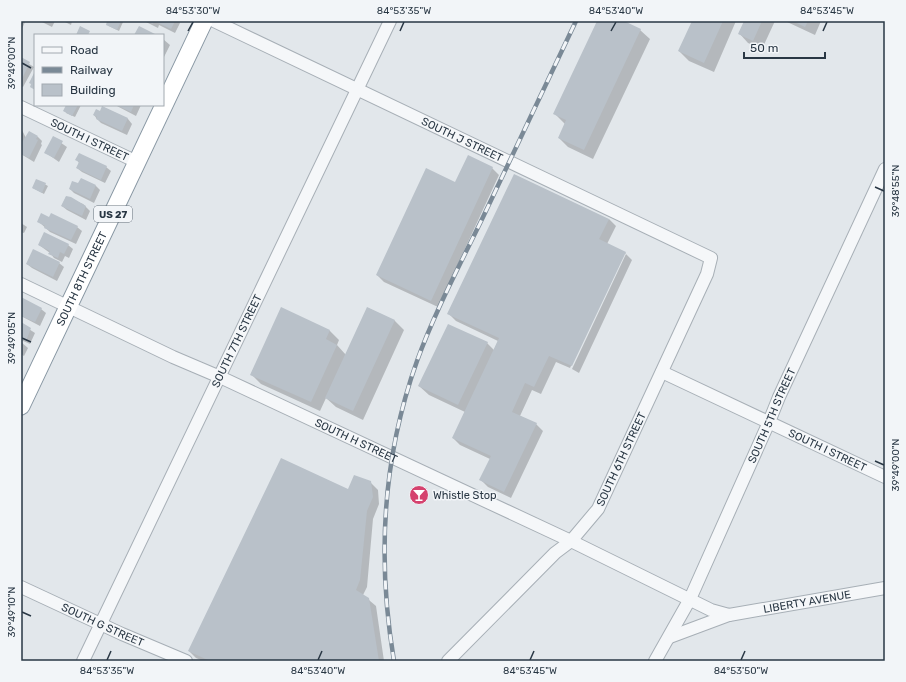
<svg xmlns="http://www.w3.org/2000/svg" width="906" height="682" viewBox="0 0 906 682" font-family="Rubik,sans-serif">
	<rect width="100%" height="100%" fill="#e2e7eb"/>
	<path fill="#0003" d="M21,21L25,22L21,31Z
		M40,21H55L52,27Z
		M63,21H72L71,25Z
		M109,21H122L123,22L119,31L109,26Z
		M144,21H179L180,23L175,33L159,25L158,28Z
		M598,21H622L640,30L650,39L593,159L568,147L559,138L565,124L555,114Z
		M693,21H736L714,72L689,61L679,51Z
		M745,21H775L762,49L748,43L739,33Z
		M785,21H821L815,35Z
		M163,39L170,45L164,57L163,56Z
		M21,59L34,67L23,87L21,86Z
		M67,105H81L75,117L66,113Z
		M115,105H141L136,116Z
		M103,107L128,119L132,124L127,135L101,123L97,119L94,115L100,112Z
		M21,128L26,138L38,137L42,141L41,144L42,145L34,162L21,154Z
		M54,138L67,147L59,162L46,153Z
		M77,160L106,167L111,171L105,183L82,172L77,168L79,163Z
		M492,168L499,175L438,307L384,282L377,275Z
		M37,180L48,186L44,194L33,188Z
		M79,185L96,186L100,190L94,203L74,193L70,189Z
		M66,197L83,204L90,211L86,220L67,210L62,206Z
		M49,218L77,227L82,231L76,244L50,232L38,221Z
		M609,219L616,226L607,244L625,253L632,260L579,373L572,369L626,254H624L570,368L556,362L541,394L532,390L520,416L536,424L543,431L511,498L488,487L481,480L490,459L460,445L453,438L465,412L429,395L419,386L487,343L494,350L498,341L456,321L449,314Z
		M21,223L27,227L24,233L21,232Z
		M39,245H68L73,249L69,258L65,256L62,262L54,258L50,253Z
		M59,263L64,267L57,281L32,268L27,264Z
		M21,300L41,309L46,313L40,326L21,316Z
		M368,308L395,321L404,330L363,420L336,407L326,398L320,411L261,384L251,374L282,309L330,331L339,340L337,345L346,355Z
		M21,324L35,333L30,344L21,340Z
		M21,342L28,348L24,356L21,354Z
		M370,482L378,490L379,504L373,519L367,587L363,595L376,606L384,661H203L196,658L189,651L348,491Z"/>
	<path fill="#b9c1c9" d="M107,21H121L117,30L106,25Z
		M147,21H175L171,29L154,21L153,24Z
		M597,21H624L641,29L584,150L558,138L566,120L553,114Z
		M692,21H723L704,63L678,51Z
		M744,21H762L753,41L738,34Z
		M793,21H808L805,27Z
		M80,26L90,31L88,35H76Z
		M139,26L157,35H134Z
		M21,57L30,62L21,81Z
		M35,71V90L30,87L31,84L29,83Z
		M66,105H78L72,116L63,111Z
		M116,105H134L131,112Z
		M102,106L128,118L122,131L96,119L97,117L93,115L96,109L100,111Z
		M29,131L38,136L36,139L38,140L29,158L21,154V144Z
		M53,136L63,141L54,158L44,153Z
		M79,153L107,166L101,180L76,168L79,162L75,160Z
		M468,155L493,167L431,301L376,275L426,168L455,182Z
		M514,174L609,219L599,239L626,252L572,366L549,356L534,387L525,383L512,412L537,423L504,492L479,480L491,456L452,438L499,338L447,314Z
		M81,178L96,185L90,199L69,189L72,181L78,183Z
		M36,179L46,183L42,193L32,188Z
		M66,196L71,197L86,206L82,216L61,206Z
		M41,213L49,217L51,213L78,226L71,240L44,228L45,226L37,222Z
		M44,232L69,244L64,254L60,252L58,258L48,254L50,251L38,245Z
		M33,249L60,262L53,277L26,264Z
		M21,297L42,308L35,322L21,316Z
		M281,307L330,330L326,339L337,345L311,402L250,375Z
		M367,307L395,320L353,411L325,398Z
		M21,322L31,328L26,341L21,338Z
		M448,324L488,342L458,405L418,386Z
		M281,458L348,489L354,475L371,481L373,497L367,511L360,580L356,590L369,598L379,661H210L188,651Z"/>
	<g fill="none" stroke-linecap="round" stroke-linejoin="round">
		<defs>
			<g id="minor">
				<path id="s1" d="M214,21L711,258L707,274L598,509L571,541L555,553L448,661"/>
				<path id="s2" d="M21,107L137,162"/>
				<path id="s3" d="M21,284L173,357L220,377L571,541L711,610L729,615L885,588"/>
				<path id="s4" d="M662,372L885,477"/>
				<path id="s5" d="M21,587L122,634L186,661"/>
				<path d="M670,637L729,615"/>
				<path id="s6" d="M83,661L390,21"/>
				<path id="s7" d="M655,661L690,599L769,422L779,397L885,169"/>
			</g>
			<g id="highway">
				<path id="s8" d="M21,406L204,21"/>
			</g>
		</defs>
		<use href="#minor" stroke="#a7afb6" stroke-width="14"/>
		<use href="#highway" stroke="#8897a3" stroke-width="19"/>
		<use href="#minor" stroke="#f5f7f9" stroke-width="12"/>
		<use href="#highway" stroke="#fff" stroke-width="17"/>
		<defs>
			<path id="rail" d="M394,661C377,560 382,459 417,361C435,311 461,263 484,215C515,150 545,86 576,21"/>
		</defs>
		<use href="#rail" stroke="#7a8996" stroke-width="4.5"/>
		<use href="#rail" stroke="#f2f5f8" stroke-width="3" stroke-dasharray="9" stroke-linecap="butt"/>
	</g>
	<path fill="none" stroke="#293744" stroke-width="1.5" d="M188,31L193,22M400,31L404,22M611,31L616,22M823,31L827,22M22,63L31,68M875,187L884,191M22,338L31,342M875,461L884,465M22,612L31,616M107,660L111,651M318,660L322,651M530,660L534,651M741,660L745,651"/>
	<defs>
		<symbol id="bar-disc" viewBox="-11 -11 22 22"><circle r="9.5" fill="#d5426e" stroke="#f2f5f8"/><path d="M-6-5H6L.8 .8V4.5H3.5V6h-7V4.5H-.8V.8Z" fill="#fff"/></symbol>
	</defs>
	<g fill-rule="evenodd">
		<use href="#bar-disc" x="408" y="484" width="22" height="22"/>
	</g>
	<g text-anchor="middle" stroke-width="3" stroke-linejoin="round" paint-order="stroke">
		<rect fill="#f2f5f8" stroke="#65707a" stroke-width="1" x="94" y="206" width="38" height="16" rx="3"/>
		<g font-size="10" font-weight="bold" fill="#293744">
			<text x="113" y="218">US 27</text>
		</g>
		<g font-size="11" fill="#293744" stroke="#f2f5f8">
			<text dy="4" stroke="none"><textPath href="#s1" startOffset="275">SOUTH J STREET</textPath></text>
			<text dy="4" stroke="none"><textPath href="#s2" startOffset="76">SOUTH I STREET</textPath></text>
			<text dy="4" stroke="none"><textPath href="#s8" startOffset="141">SOUTH 8TH STREET</textPath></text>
			<text dy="4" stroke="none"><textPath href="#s6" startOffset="355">SOUTH 7TH STREET</textPath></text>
			<text dy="4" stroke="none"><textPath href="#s7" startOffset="272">SOUTH 5TH STREET</textPath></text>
			<text dy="4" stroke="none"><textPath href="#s3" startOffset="370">SOUTH H STREET</textPath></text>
			<text dy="4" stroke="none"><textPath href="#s4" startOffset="183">SOUTH I STREET</textPath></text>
			<text transform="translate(621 459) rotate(-65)" y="4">SOUTH 6TH STREET</text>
			<text dy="4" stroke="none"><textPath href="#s3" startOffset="861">LIBERTY AVENUE</textPath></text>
			<text dy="4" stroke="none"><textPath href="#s5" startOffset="90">SOUTH G STREET</textPath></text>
		</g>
		<g font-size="11" fill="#293744" stroke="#f2f5f8" text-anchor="start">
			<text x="433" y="499">Whistle Stop</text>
		</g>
	</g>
	<rect width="906" height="682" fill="none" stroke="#f2f5f8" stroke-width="44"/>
	<rect x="34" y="34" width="130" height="72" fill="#f2f5f8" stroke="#a2a9b0"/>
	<rect x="42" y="47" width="20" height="6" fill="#f5f7f9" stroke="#a2a9b0"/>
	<text x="70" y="54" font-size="12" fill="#293744">Road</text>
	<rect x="42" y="67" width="20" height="6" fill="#7a8996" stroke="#a2a9b0"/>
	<text x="70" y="74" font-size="12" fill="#293744">Railway</text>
	<rect x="42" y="84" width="20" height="12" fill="#b9c1c9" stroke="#a2a9b0"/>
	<text x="70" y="94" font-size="12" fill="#293744">Building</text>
	<path d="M744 52v6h81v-6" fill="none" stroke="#293744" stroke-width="2"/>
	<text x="750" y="52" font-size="12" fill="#293744" stroke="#f2f5f8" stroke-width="3" paint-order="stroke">50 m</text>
	<rect x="22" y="22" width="862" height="638" fill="none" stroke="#293744" stroke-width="1.5"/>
	<g font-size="10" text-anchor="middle" fill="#293744">
		<text x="193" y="14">84°53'30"W</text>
		<text x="404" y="14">84°53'35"W</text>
		<text x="616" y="14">84°53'40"W</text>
		<text x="827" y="14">84°53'45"W</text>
		<text transform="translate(11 63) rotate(-90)" y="4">39°49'00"N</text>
		<text transform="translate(895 191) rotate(-90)" y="4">39°48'55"N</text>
		<text transform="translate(11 338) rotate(-90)" y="4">39°49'05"N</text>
		<text transform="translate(895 465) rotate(-90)" y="4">39°49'00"N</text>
		<text transform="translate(11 612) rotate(-90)" y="4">39°49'10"N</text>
		<text x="107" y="674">84°53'35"W</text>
		<text x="318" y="674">84°53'40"W</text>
		<text x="530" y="674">84°53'45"W</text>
		<text x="741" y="674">84°53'50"W</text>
	</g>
</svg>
